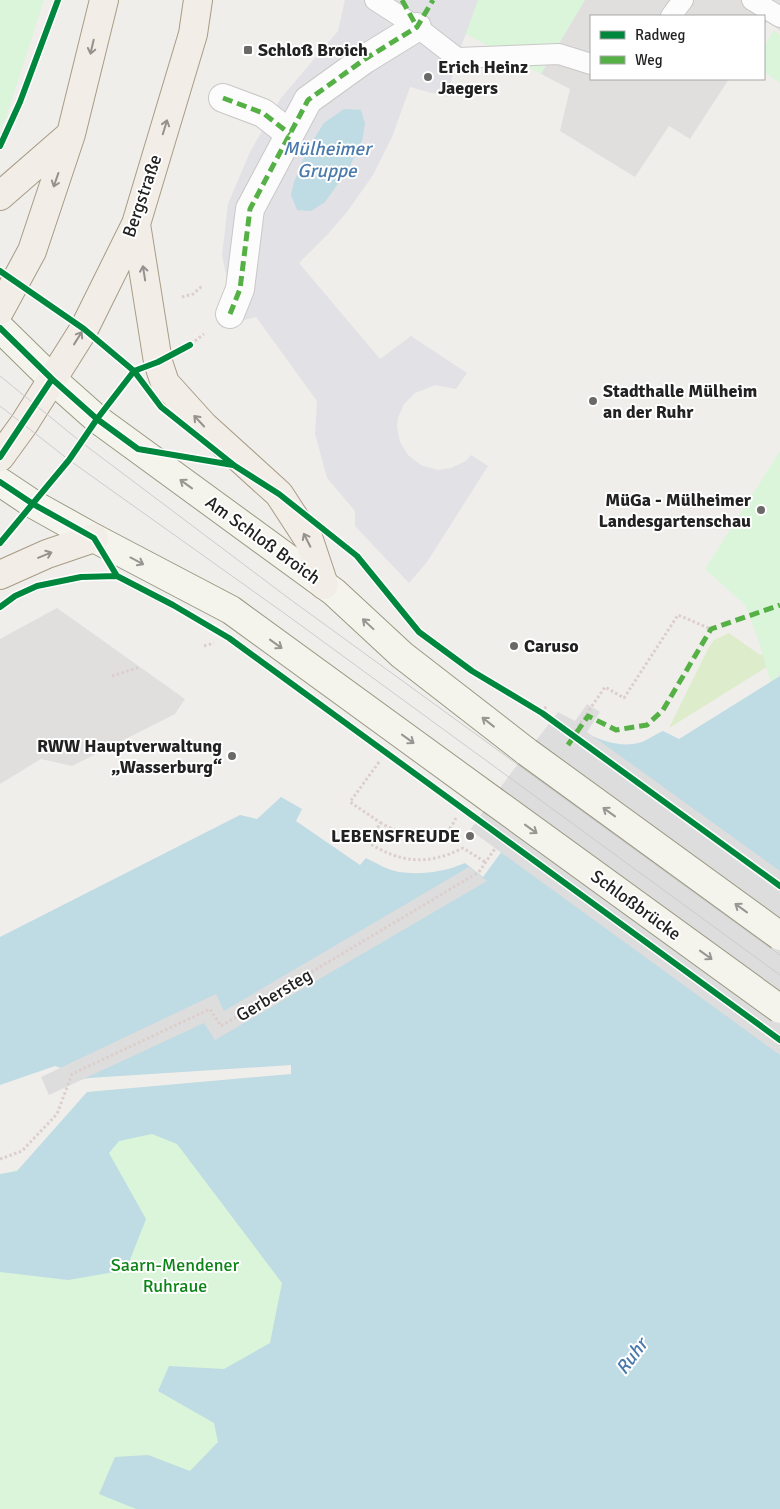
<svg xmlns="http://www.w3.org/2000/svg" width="780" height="1509" viewBox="0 0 780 1509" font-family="Signika,sans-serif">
	<rect width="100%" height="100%" fill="#f0eeeb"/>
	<path fill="#ddeccb" d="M729,633L760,655L768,653L767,667L669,728L709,647L714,640Z"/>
	<path fill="#daf5da" d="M0,0H44L6,118L0,128Z
		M403,0H585L541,74Z
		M774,30L780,35V83L764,72V46Z
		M780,451V676L771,683L758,639L745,605L705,569Z
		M317,1078L393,1127L217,1509H0V1175L45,1161L93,1091Z"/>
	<path fill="#e0dfde" d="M585,0H780V31L768,20L764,26V16H591V79H729L690,139L669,126L635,177L560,131L570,89L541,74Z
		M57,608L185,699L175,714L72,766L41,759L0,784V639Z"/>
	<path fill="#e2e1e5" d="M345,0H478L457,58L447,97L410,87L392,137L373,175L347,212L328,234L299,263L380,359L411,336L467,373L456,389L435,385L415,393L404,404L398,418L397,427L400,442L408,455L421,465L438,470L451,468L466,461L471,455L488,466L427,562L409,583L355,526V511L327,478L315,434L317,401L256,317L236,322L222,255L228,204L250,152L281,98L338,31Z"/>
	<path fill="#bfdbe3" d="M344,109L361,110L365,124L362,141L349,168L325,202L311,211L297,210L291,195L294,182L307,150L324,123Z
		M780,676V1509H136L99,1494L115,1457L148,1455L190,1471L218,1442L214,1423L158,1391L169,1366L224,1369L270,1343L282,1283L177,1144L152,1134L119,1141L109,1153L146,1219L126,1270L68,1280L0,1272V1174L17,1171L87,1092L291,1074V1065L89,1078L78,1080L69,1071L55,1066L0,1085V937L240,815L257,819L281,797L302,809L296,821L360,865L366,858C376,863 388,870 399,872C421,875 445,872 465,863L483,877L588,734C604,742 624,748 642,742C649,739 656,734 663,731L679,739Z"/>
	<path fill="#dedddd" d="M587,704L600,712L587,732L780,871V1055L470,830L508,777L558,712L575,721Z
		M469,867L487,881L215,1040L204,1023L49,1095L41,1077L216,994L224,1011Z"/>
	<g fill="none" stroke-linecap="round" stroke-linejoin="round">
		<defs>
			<path id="service" d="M375,0L417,27L457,58L559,54L591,64
				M752,0L780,17
				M671,16L683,0"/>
			<path id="pedestrian" d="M223,98L263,113L290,134
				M230,314L240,289L250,209L308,100L365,59L417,27"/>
			<path id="secondary" d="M0,328L52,379L97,419L334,592L402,655L527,752
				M0,482L33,504L94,538L231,610L492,800"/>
			<path id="primary" d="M0,196L70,135
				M136,224L158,362L165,383L203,425L279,494L309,540L324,585
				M0,310L32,251L71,134L104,0
				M0,457L24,424L84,329L136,224L193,34L198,0
				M0,575L47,554L94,538"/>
		</defs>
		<use href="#service" stroke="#c9c8c7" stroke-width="22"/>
		<use href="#pedestrian" stroke="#c9c8c7" stroke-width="30"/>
		<use href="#secondary" stroke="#999a82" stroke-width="30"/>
		<use href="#primary" stroke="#a79c86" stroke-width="30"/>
		<path stroke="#dccecd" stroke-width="3" stroke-dasharray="2.5 2.5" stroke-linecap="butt" d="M182,297L193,294L202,286
			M191,344L204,334
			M204,646L214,643
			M112,676L140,667
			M542,713L547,705
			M572,735L605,687L624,698L678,615L711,629
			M379,762L350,802L381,823
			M456,818C454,822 451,828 447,831C429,847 398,833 381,823L367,842C401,863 427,866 463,848L485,862
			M479,872L496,847"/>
		<use href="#service" stroke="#fdfcfc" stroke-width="20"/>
		<use href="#pedestrian" stroke="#fdfcfc" stroke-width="28"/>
		<use href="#secondary" stroke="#f4f4ed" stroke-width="28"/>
		<use href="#primary" stroke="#f3ede7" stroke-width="28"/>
		<path stroke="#ccc" stroke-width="1" d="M0,376L81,442L291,600L780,955
			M0,406L69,460L284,613L780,975"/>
		<defs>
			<path id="secondary-bridge" d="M527,752L780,936
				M492,800L780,1009"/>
		</defs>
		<use href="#secondary-bridge" stroke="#999a82" stroke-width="30" stroke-linecap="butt"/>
		<path stroke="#dccecd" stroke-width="3" stroke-dasharray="2.5 2.5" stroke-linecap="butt" d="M0,1159L22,1151L57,1114L72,1074L210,1009L221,1026L479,872"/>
		<use href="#secondary-bridge" stroke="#f4f4ed" stroke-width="28"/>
		<path stroke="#55b145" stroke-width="5" stroke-dasharray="10 5" stroke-linecap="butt" d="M402,0L417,27
			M223,98L263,113L290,134
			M230,314L240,289L250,209L308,100L365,59L417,27L433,0
			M568,745L588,716L616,730L647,725L663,710L711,629L780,605"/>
		<defs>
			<path id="cycleway" d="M0,146L20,102L58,0
				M0,271L84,329L134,371L161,407L235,466L279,494L357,556L419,632L472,671L542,713L780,886
				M0,328L52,379L97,419L138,449L233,465
				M0,457L52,379
				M0,482L33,504L94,538L117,576
				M0,543L69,460L97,419L134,371L158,362L190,345
				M0,607L15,596L37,586L81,577L117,576L173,605L229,638L780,1040"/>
		</defs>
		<use href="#cycleway" stroke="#fff" stroke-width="9"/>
		<use href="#cycleway" stroke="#00873e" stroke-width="6"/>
	</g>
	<defs><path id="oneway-shaft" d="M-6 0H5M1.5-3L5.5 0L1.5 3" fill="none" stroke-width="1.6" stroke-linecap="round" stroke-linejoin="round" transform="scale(1.25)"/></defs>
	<g stroke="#95928e">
		<use href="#oneway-shaft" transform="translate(92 47) rotate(103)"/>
		<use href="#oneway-shaft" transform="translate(165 127) rotate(-73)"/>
		<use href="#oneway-shaft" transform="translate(56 180) rotate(109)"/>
		<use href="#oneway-shaft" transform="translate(144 273) rotate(-99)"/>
		<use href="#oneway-shaft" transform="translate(78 338) rotate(-58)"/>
		<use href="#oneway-shaft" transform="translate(199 421) rotate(-133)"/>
		<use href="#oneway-shaft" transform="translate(307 540) rotate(-117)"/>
		<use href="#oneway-shaft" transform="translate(45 555) rotate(-22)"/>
	</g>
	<g stroke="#969692">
		<use href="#oneway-shaft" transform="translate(186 484) rotate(-144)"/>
		<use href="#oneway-shaft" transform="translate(137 561) rotate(28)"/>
		<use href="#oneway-shaft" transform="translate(368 624) rotate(-137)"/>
		<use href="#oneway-shaft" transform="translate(276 644) rotate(36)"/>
		<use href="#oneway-shaft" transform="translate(488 722) rotate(-142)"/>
		<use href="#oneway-shaft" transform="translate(408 739) rotate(36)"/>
		<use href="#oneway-shaft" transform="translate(609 812) rotate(-144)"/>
		<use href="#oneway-shaft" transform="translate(531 829) rotate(36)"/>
		<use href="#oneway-shaft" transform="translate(741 908) rotate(-144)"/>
		<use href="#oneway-shaft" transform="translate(706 955) rotate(36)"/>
	</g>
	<g fill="#6a6968" stroke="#fff" stroke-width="2">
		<rect x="243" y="45" width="10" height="10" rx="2.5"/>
		<circle cx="428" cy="77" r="5"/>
		<circle cx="593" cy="401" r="5"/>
		<circle cx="761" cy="510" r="5"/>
		<circle cx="514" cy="646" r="5"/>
		<circle cx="232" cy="756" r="5"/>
		<circle cx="470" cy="836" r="5"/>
	</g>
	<g text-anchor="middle" stroke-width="4" stroke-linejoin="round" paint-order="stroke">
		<g font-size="18" font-weight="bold" fill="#222" stroke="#fff" text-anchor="start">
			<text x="258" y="56">Schloß Broich</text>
			<text x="438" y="73">Erich Heinz<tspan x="438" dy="21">Jaegers</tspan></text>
			<text x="603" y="397">Stadthalle Mülheim<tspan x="603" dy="21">an der Ruhr</tspan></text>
			<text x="751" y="506" text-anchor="end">MüGa - Mülheimer<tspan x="751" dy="21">Landesgartenschau</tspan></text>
			<text x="524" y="652">Caruso</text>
			<text x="222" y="752" text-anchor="end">RWW Hauptverwaltung<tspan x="222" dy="21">„Wasserburg“</tspan></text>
			<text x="460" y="842" text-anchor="end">LEBENSFREUDE</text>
		</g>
		<g font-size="18" fill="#222" stroke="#fff">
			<text transform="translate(142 196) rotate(-71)" y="6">Bergstraße</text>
			<text transform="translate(263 540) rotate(36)" y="6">Am Schloß Broich</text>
			<text transform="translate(636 905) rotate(36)" y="6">Schloßbrücke</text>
			<text transform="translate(274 995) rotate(-31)" y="6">Gerbersteg</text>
		</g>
		<g font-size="18" fill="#0c8416" stroke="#fff">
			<text x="175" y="1271">Saarn-Mendener<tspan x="175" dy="21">Ruhraue</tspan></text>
		</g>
		<g font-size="19" font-style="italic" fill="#4a7aab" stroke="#fff">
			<text x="327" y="155">Mülheimer<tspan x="327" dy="22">Gruppe</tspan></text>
			<text transform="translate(631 1356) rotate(-53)" y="7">Ruhr</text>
		</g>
	</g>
	<rect x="590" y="15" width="175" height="65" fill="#ffffff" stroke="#a7a7a7"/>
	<rect x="600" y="31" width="25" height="8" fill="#00873e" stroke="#a7a7a7"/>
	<text x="635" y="40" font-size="15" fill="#222222">Radweg</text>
	<rect x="600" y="56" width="25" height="8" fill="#55b145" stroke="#a7a7a7"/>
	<text x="635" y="65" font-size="15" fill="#222222">Weg</text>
</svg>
